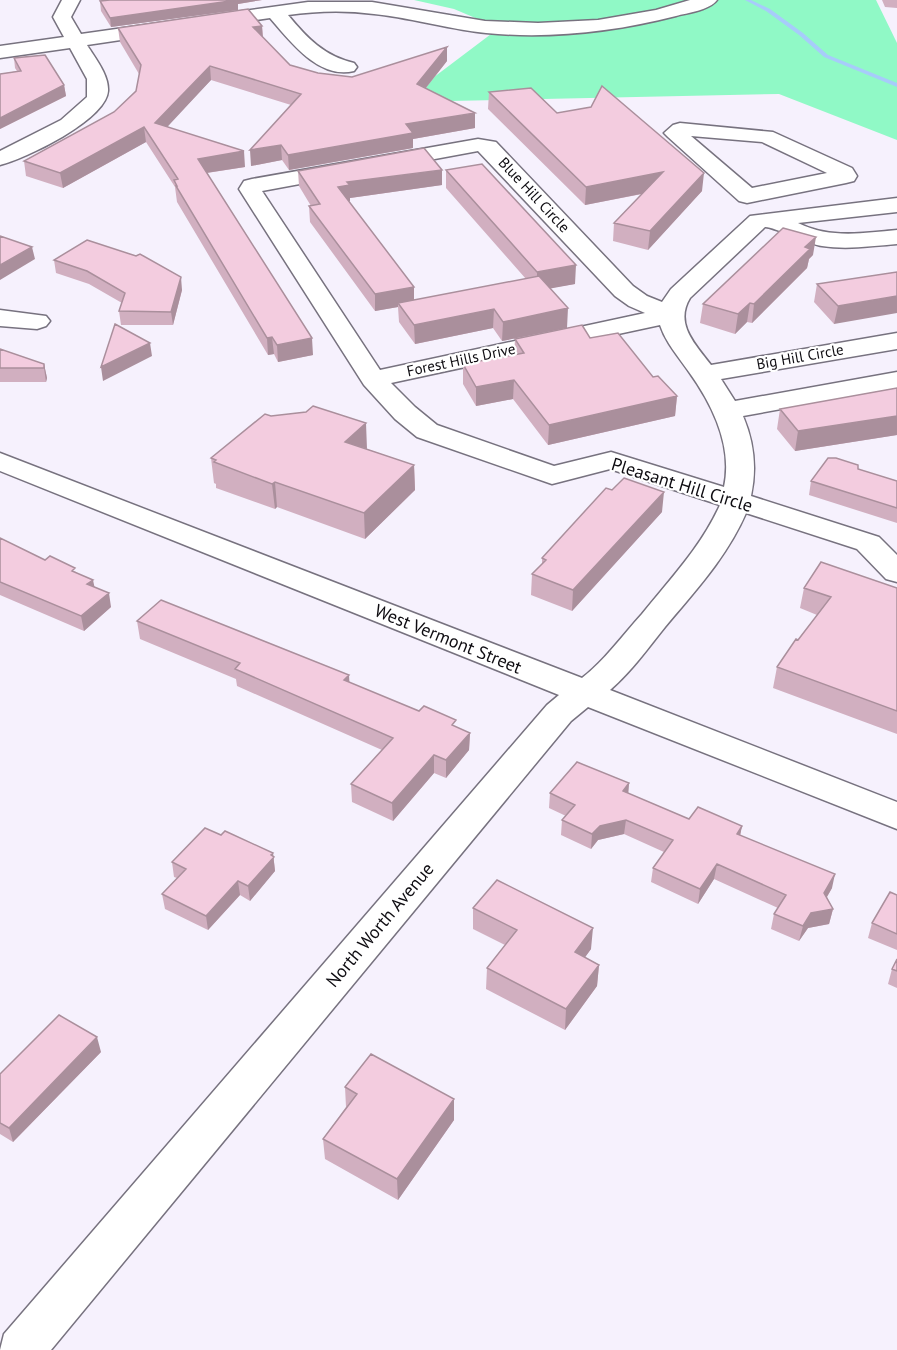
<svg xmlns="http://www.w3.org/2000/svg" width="897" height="1350" viewBox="0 0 897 1350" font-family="'PT Sans',sans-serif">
	<rect width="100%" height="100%" fill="#f6f1fd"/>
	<path fill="#90f9c6" d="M414,0H876L897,43V140L779,94L401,102L499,28L454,9Z"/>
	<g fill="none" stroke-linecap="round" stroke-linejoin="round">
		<path fill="#a7ccfa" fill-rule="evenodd" d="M745,0H751L770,9L803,33L828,55L897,83V87L824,57L799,35L766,11Z"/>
		<defs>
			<path id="minor" d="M62,0H80L71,17L81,34L308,2H372L485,21L538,23L598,20L656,10L690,0H717C710,10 687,13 676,16C614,32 549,39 486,33C448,29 412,18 374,14C345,10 316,11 288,15C307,38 324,56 354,63L357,67L354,71C319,80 290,41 270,18L87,45C95,58 109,75 108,91C106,120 25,159 0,165V151L61,120L87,97V79L70,48L0,58V46L64,37L53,17Z
				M680,123L773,132L852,168L857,176L854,181L846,183L747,203L739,201L668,137L664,133L673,125ZM691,136L762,142L827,173L752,188Z
				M478,139L496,142L633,286L647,296L662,302L671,289L750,216L897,198V212L798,223C830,239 863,233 897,230V244C872,246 847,250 822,246C808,244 772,226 765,227L690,298C674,324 696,345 711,365L897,333V349L721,379L735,401L897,372V388L743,416C754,442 757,468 751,496L879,537L897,555V582L886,579L857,549L746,513C727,557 695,591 665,627C648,648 632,671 610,690L897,802V829L588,707L571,721L51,1350H0L4,1334L547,705L559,695L0,471V453L582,678C605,660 622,636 642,614C671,578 701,547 720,505L610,469L552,484L417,437L395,419L364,385L239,189L244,181L252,179ZM478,151L615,296L629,306L645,313L380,370L262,191ZM660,325C666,343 678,356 689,372C712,404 733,446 724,487L611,452L554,466L437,425L415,407L391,383Z
				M0,310L46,316L50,321L46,326L37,329L0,326Z"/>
		</defs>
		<use href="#minor" stroke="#77727f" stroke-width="3"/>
		<use href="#minor" fill="#fff" fill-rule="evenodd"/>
	</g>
	<path fill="#d1afc0" d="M110,0H262L238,4V10L111,27L101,11L100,1Z
		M882,0H897V8L885,7Z
		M262,26L263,38L290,65L318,73L352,77L447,61L426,88L475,128L413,139V148L289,170L282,160L251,166L291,105L211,80L167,126L245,167L207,173L313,355L278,362L274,354L268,355L177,202L175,187L146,142L63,188L26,176L24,161L114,112L136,91L139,74L120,42L118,28Z
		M14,58L64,85L66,96L0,129V74L17,71L15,68Z
		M489,92L557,113L702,191L648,250L613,241L614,223L642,194L585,205L488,109Z
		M446,170L575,284L550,288L567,328L502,341L493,328L415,344L399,322L398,307L375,311L310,222L309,206H311L299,186L298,171L442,185L350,198V201H348L414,300L526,279L446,188Z
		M813,255L809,259L807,268L752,323L747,322L735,334L700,323L703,304Z
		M54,260L182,290L173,325H121L119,311L122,303L89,284L56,273Z
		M897,272L834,324L814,302L817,284Z
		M590,338L653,377L677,396L675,416L548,445L513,399L476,406L463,384V364L514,355L515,339Z
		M0,349L44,364L47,378L46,382H0Z
		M897,388V435L795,451L777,429L780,409Z
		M367,449L414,465L415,490L365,539L277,507L275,509L216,488V484L214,483L211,458Z
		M858,469L897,481V523L809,495L811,481Z
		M662,512L572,611L531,595L532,574L542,565V558Z
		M0,538L45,560L76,572L111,607L84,631L0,595Z
		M804,588H897V734L773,688L777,667L817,615L800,608Z
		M137,621L349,683L470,733L469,750L446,778L434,773L393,821L352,802L351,784L382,750L237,686L236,679L140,639Z
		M629,783L628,793L689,819L742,826L740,835L832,888L827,897L833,909L829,924L808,928L799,941L771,929L774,914L778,908L714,879L698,904L651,882L653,868L664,852L624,834L598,840L591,849L561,835L562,820L566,816L549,808L550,793Z
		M221,835L273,853L275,871L250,901L240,895L208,930L165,909L162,894L177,878L174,877L172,862Z
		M897,895V950L868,938L872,923Z
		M473,908L591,949L585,957L599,965L597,986L565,1030L486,989L487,968L505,945L473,929Z
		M897,959V988L888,984L892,969Z
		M101,1052L13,1142L0,1134V1074Z
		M345,1087L454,1120L398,1200L325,1159L323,1139L346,1107Z"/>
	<path fill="#aa8f9c" d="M234,0H262L238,4V10L111,27L110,18Z
		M262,26L263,40L253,27Z
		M447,47V61L417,99V84Z
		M210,66L211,80L157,138L155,123Z
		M64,85L66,96L0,129V118Z
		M475,113V128L413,139V148L289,170L288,155L406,124Z
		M144,127L146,142L63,188L60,173Z
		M281,145L282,160L251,166L250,150Z
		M244,151L245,167L199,174L198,159Z
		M442,170V185L350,198V201L338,203V187L347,182Z
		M663,172L661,190L585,205L586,187Z
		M704,173L702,191L648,250L650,231Z
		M816,237L813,255L809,259L807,268L752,323L754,304L805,247Z
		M32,247L35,259L0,280V265Z
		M576,265L575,284L537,291V272Z
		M181,277L182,290L173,325L171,312Z
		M414,287V303H398V307L375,311V294Z
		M897,296V313L834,324L838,306Z
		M750,303L747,322L735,334L738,314Z
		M568,308L567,328L502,341L503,322Z
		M494,309L493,328L415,344L414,325Z
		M272,337L274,354L268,355L267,338Z
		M312,338L313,355L278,362L277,345Z
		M150,343L152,356L103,381L101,367Z
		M44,364L47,378L46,382L44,368Z
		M514,380L513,399L476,406V387Z
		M677,396L675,416L548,445L549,425Z
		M897,416V435L795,451L798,431Z
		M366,423L367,449L345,442Z
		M414,465L415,490L365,539L364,513Z
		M275,482L277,507L275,509L272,484Z
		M664,492L662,512L572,611L573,590Z
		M93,580L96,594L87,584Z
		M109,593L111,607L84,631L81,616Z
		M349,675L350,693L344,680Z
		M470,733L469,750L446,778V760Z
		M434,755V773L393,821L392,803Z
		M629,783L628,797L623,791Z
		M626,820L624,834L598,840L591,849L592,834L600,826Z
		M742,826L739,841L737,834Z
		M273,853L275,871L250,901L248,886Z
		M717,864L714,879L698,904L700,889Z
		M835,874L832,888L821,907L824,893Z
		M238,881L240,895L208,930L206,916Z
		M833,909L829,924L808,928L799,941L803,926L811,913Z
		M593,928L591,949L573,974L575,952Z
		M599,965L597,986L565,1030L566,1009Z
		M97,1037L101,1052L13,1142L9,1128Z
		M454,1099V1120L398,1200L397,1179Z"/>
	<path fill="#f3ccdf" stroke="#aa8f9c" stroke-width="1.5" d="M110,0H237L110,18L100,1Z
		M248,9L262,26L253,27L290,65L318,73L352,77L447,47L417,84L475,113L406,124L413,133L288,155L281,145L250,150L301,94L210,66L155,123L244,151L198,159L312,338L277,345L272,337L267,338L176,186H177L174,180L178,179L144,127L60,173L24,161L114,112L136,91L141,65L118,28Z
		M45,55L64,85L0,118V74L21,71L14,58Z
		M602,86L704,173L650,231L614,223L663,172L586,187L489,92L531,88L557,113L591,107Z
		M424,148L442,170L347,182L350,185L338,187L414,287L375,294L309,206L320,204L298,171Z
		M482,164L576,265L537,272L446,170Z
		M783,228L816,237L805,247L810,249L754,304L750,303L738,314L703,304Z
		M0,236L32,247L0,265Z
		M87,240L136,256L140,254L181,277L171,312L119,311L125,293L87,271L54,260Z
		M897,272V296L838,306L817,284Z
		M539,276L568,308L503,322L494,309L414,325L398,303Z
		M115,324L150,343L101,367Z
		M582,325L590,338L618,333L653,377L658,376L677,396L549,425L514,380L476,387L463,364L524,353L515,339Z
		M0,349L44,364V368H0Z
		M897,388V416L798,431L780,409Z
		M313,406L366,423L345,442L414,465L364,513L275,482L272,484L214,462L216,460L211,458L265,414L271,416L306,412Z
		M828,458H836L858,465V469L897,481V508L811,481Z
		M624,478L664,492L573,590L532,574L546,560L542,558L606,488L612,490Z
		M0,538L45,560L50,556L75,568L72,571L93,580L87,584L109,593L81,616L0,582Z
		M821,562L897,588V711L777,667L796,639L798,640L831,597L804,588Z
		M161,600L349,675L344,680L419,711L424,706L456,720L452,725L470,733L446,760L434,755L392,803L351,784L393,738L235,669L240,663L137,621Z
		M577,762L629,783L623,791L689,819L698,807L742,826L737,834L835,874L824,893L833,909L811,913L803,926L774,914L786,895L717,864L700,889L653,868L673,840L626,820L600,826L592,834L562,820L575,805L550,793Z
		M205,828L221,835L225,831L273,853L271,855L274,857L248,886L238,881L206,916L162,894L186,869L172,862Z
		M497,880L593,928L575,952L599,965L566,1009L487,968L517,930L473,908Z
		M890,892L897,895V934L872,923Z
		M897,959V971L892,969Z
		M59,1015L97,1037L9,1128L0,1123V1074Z
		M371,1054L454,1099L397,1179L323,1139L357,1094L345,1087Z"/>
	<g text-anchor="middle" stroke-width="4.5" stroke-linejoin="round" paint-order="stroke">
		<g font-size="15" fill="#0e0c11" stroke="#fff">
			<text transform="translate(534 195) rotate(47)" y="5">Blue Hill Circle</text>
			<text transform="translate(800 357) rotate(-10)" y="5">Big Hill Circle</text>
			<text transform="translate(461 360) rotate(-12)" y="5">Forest Hills Drive</text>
		</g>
		<g font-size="18" fill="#0e0c11" stroke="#fff">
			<text transform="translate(682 485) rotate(17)" y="6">Pleasant Hill Circle</text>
			<text transform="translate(448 639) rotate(22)" y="6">West Vermont Street</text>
			<text transform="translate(380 925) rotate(-50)" y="6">North Worth Avenue</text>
		</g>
	</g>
</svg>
